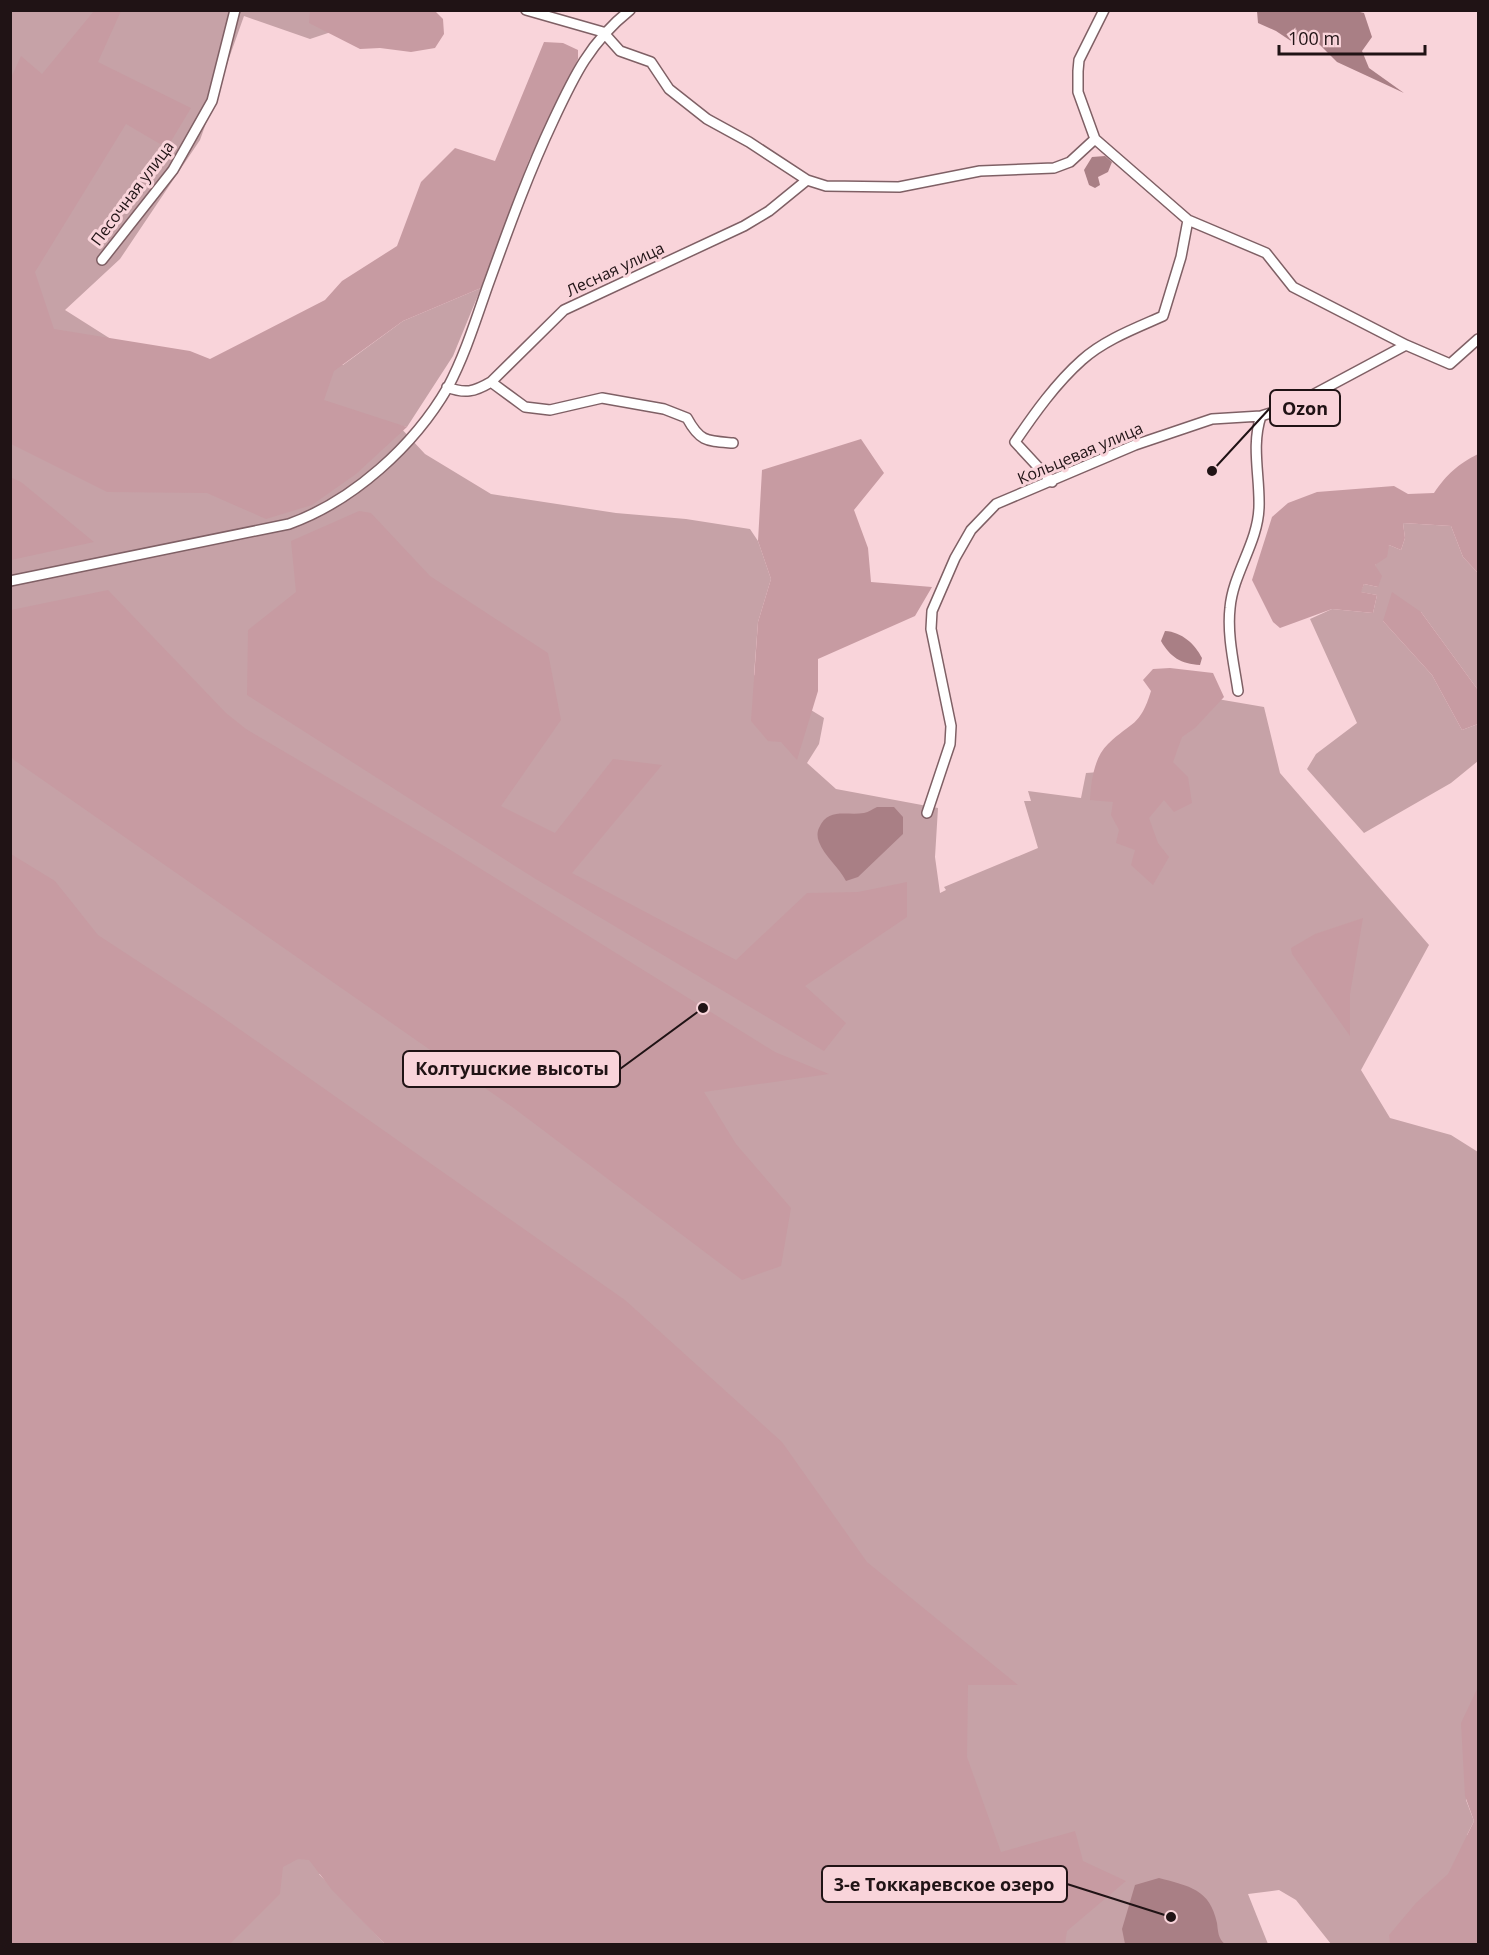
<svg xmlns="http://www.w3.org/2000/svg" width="1489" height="1955" viewBox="0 0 1489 1955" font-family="'Open Sans',sans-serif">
	<rect width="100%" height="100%" fill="#f9d4da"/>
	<path fill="#c6a2a7" d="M11,11H384L364,21L310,39L244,16L200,140L120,259L65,310L125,348L204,367L343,365L403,321L481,288L453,356L407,427L398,425L425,454L491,494L616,513L686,519L750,529L758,541L771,579L758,622L754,675L824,718L819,744L807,763L836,789L938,808L935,857L940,893L946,890L944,887L1038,848L1024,801H1031L1028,791L1081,798L1086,773L1141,769L1194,695L1264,707L1280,773L1429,945L1361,1070L1390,1118L1451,1135L1478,1152V1715L1466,1800L1474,1821L1467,1835L1469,1857L1402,1944H1331L1296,1900L1279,1890L1248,1894L1268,1944H1011L319,1874L385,1944H11Z
		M1403,523L1451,526L1463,557L1478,573V690L1421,612L1383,621L1432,675L1462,730L1478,724V761L1451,783L1364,833L1307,769L1316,754L1357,723L1310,619L1332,609L1373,613L1377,595L1360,592L1364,584L1378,587L1375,565L1389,545L1401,550L1405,538Z"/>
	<path fill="#c79ba2" d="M94,11H121L98,62L191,108L167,148L126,124L35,272L54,329L190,351L210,359L325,300L342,281L397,246L421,182L455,148L495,161L544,42L563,43L578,50V59L529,160L481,288L403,321L334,371L324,400L407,427L356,474L312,505L266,519L207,493L107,492L11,444L10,80L21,56L42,74Z
		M310,11H435L443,19L444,34L435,48L411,52L380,48L360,49L309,23Z
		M861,439L884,473L854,510L868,548L871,582L932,587L915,616L818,659V691L797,760L781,742L768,741L751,721L758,622L771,579L758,541L762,470Z
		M1478,454V573L1463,557L1451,526L1403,523L1405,538L1401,550L1389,545L1387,557L1375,565L1382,576L1378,587L1364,584L1361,592L1377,595L1373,613L1332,609L1280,628L1273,622L1252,580L1272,517L1288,503L1317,492L1394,486L1408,494L1434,493C1447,474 1458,464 1478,454Z
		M10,477L21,482L94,542L11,560Z
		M359,511L371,513L430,576L548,653L561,720L501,806L555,833L613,759L662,765L572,873L736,960L807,893L858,892L907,882V917L805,986L846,1023L824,1051L534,878L247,695L248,630L296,592L291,541Z
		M108,590L226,713L246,729L444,846L775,1052L829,1074L704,1092L736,1144L791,1208L781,1266L742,1280L515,1109L14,760L10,756L11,610Z
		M1392,592L1421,612L1478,690V724L1462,730L1432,675L1383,621Z
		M1170,668L1213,673L1224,697L1195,728L1182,737L1173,762L1188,777L1192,803L1174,812L1164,800L1149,818L1158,843L1169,857L1153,885L1131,865L1135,850L1116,843L1119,830L1111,815L1113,802L1090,800C1091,782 1094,757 1108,744C1132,721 1140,727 1151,691L1143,680L1153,669Z
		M11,854L55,881L98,935L208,1007L625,1300L782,1442L867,1562L1018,1685H968L967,1757L1001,1852L1075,1831L1083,1861L1126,1881L1067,1931L1065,1944H385L332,1890L309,1860L298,1859L283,1867L280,1894L230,1944H11Z
		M1363,918L1350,994V1036L1292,954L1291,948L1315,934Z
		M1478,1687V1944H1390L1389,1935L1416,1903L1448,1874L1474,1821L1465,1796L1461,1723Z"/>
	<path fill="#a97f85" d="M1356,11L1364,13L1372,37L1362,51L1369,68L1404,93L1337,62L1311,36L1291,41L1276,31L1258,23L1257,11Z
		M1105,156L1112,162L1108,172L1098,177L1100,185L1095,188L1089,185L1084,170L1092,157Z
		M1165,631C1182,632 1195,644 1202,658L1200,665C1181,664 1170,657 1161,641Z
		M877,807H894L903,817V834L858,877L846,881C839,867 824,856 819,842C817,837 817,832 819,828C828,807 846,816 864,813C869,812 872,809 877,807Z
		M1159,1878C1189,1886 1210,1889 1217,1923C1218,1931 1218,1939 1225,1944H1125L1122,1929L1135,1885Z"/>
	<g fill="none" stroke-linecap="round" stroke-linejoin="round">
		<defs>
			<path id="minor" d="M526,10L603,32L620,51L651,62L669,89L707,119L749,142L807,180L826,186L899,187L980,171L1054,168L1070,162L1095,139
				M1104,10L1079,60L1078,71V92L1095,139L1188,220L1266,253L1293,287L1406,345
				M102,260L173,170L212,101L235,10
				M491,382L525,407L550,410L602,398L664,409L687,418C700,442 707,441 733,443
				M447,387C465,394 474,392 491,382L564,310L744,226L769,211L807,180
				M1052,482L1015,442C1034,414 1056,383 1082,360C1104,340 1136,328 1163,316L1181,257L1188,220
				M10,581L289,524C353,501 414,446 448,387C465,355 476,319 488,285C508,230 528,174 553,121C574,76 590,42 630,10
				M1238,691C1234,664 1227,635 1230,608C1233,573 1258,543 1259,507C1260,476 1251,446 1261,416
				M927,813L950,744L951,726L931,629L932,611L955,558L971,530L996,504L1135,445L1212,419L1261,416L1292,406L1406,345L1450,364L1478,339"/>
		</defs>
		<use href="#minor" stroke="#7f6065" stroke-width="12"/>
		<use href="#minor" stroke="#fff" stroke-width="9"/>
	</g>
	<g text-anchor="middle" stroke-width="6" stroke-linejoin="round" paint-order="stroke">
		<g font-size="16" fill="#201315" stroke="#f9d4da">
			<text transform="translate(132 193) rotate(-53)" y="6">Песочная улица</text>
			<text transform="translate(615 269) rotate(-25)" y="6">Лесная улица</text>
			<text transform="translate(1080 453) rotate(-23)" y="6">Кольцевая улица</text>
		</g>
	</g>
	<path fill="none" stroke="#201315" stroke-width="2" d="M1212 471L1270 408M703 1008L620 1069M1171 1917L1067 1884"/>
	<g fill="#201315" stroke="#f9d4da" stroke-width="2">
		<circle cx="1212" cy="471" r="6"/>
		<circle cx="703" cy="1008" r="6"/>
		<circle cx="1171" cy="1917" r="6"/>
	</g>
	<g fill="#f9d4da" stroke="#201315" stroke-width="2">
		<rect x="1270" y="390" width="70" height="36" rx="6"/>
		<rect x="403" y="1051" width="217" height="36" rx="6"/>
		<rect x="822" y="1866" width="245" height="36" rx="6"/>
	</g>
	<g font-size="18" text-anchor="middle" font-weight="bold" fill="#201315">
		<text x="1305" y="415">Ozon</text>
		<text x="512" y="1075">Колтушские высоты</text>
		<text x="944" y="1891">3-е Токкаревское озеро</text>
	</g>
	<rect width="1489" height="1955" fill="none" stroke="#201315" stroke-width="24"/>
	<path d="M1279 45v9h146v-9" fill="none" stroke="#201315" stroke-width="3"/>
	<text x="1288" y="45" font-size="18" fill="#201315" stroke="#f9d4da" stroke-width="4.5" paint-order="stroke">100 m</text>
</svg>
